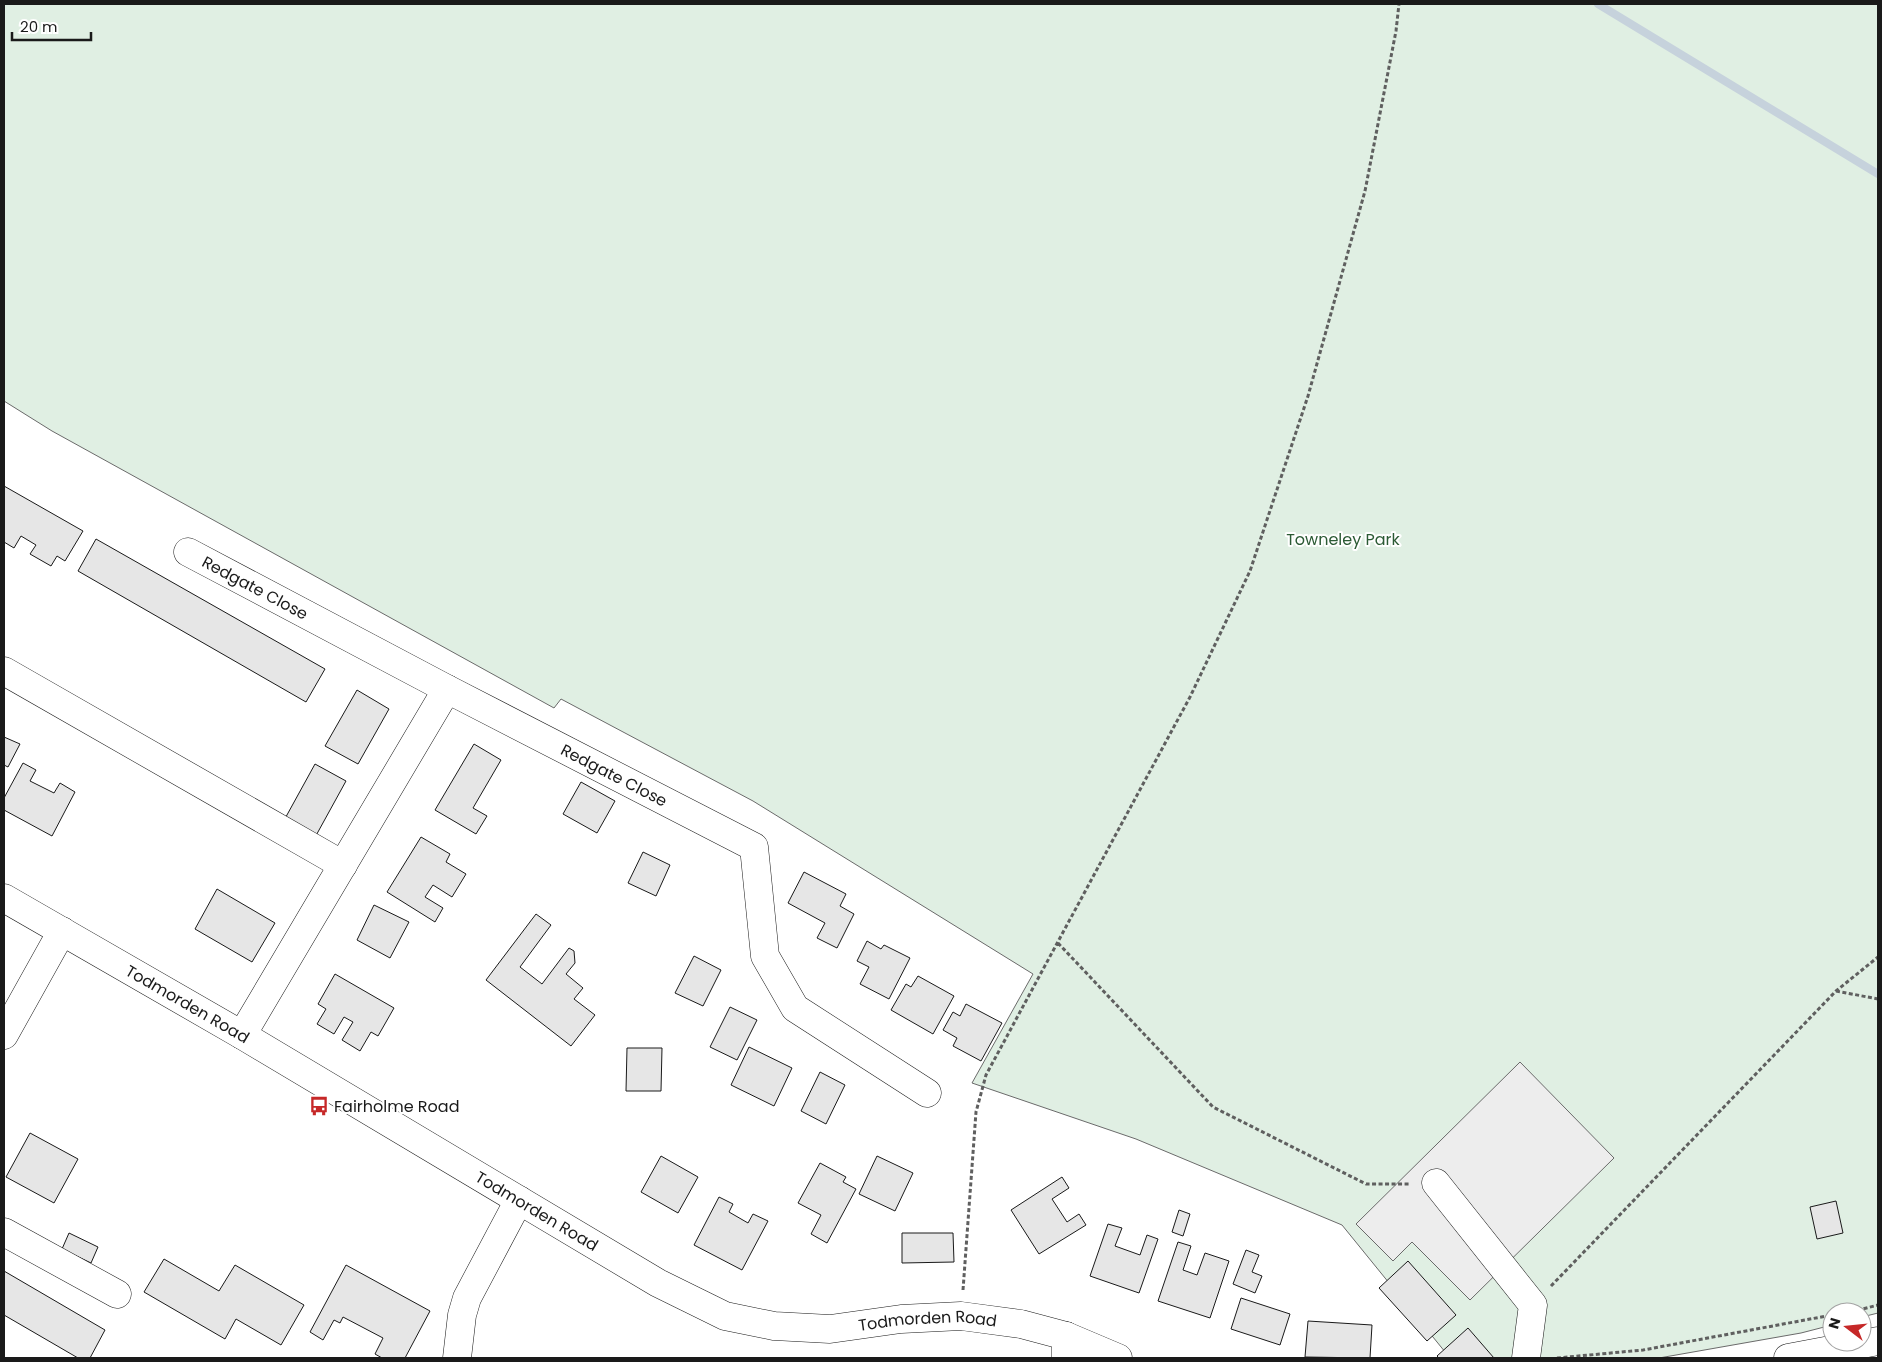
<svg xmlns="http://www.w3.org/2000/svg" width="1882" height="1362" viewBox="0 0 1882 1362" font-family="Poppins,sans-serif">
	<rect width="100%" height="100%" fill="#fff"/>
	<path fill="#e0efe3" stroke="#6a6a6a" d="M4,4H1878V1313L1862,1317V1312H1832V1325L1801,1333L1659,1358H1450L1342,1225L1136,1139L972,1083L1033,974L753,801L561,699L554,708L52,431L4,401Z"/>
	<path fill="#ededed" stroke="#6a6a6a" d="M1520,1062L1614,1158L1470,1300L1412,1242L1393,1261L1356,1224Z"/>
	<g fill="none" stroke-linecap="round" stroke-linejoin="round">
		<path stroke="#c6d2dc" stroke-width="8" d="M1598,4L1878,174"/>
	</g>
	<path fill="#e6e6e6" stroke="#1a1a1a" d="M4,486L83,531L65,561L57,556L51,566L30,554L36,545L21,536L14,548L4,542Z
		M96,539L325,669L306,702L78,571Z
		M357,690L389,709L358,764L325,746Z
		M4,737L20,744L8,767L4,765Z
		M474,744L501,760L473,808L487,816L476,834L435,810Z
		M23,763L36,770L30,781L54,793L60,783L75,792L52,836L4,810V798Z
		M315,764L346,781L313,841L282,824Z
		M581,782L615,801L597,833L563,814Z
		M421,837L450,854L446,862L466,874L452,897L433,885L425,897L443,908L435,922L387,892Z
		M643,852L670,865L656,896L628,883Z
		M804,872L846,894L840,906L854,914L837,948L817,938L825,923L788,903Z
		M217,889L275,923L252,962L195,929Z
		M374,905L409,922L390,958L357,940Z
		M536,914L551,925L520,967L542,984L569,948L574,951L575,963L566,974L583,988L574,999L595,1015L571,1046L486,980Z
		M867,941L881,949L884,945L910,958L889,999L860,984L869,967L857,961Z
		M694,956L721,970L703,1006L675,993Z
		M335,974L394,1008L378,1036L371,1032L360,1051L342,1040L353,1022L344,1017L334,1034L317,1024L326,1009L318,1004Z
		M918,976L954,996L933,1034L891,1010L906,984L911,987Z
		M966,1004L1002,1023L981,1061L953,1046L957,1038L943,1030L953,1012L960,1016Z
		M730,1007L757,1020L737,1060L710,1047Z
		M749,1047L792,1068L774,1106L731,1085Z
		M627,1048H662L661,1091H626Z
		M820,1072L845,1085L826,1124L801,1111Z
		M30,1133L78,1159L54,1203L6,1177Z
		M661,1156L698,1177L678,1213L641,1192Z
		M877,1156L913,1173L895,1211L859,1194Z
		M820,1163L846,1177L843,1182L856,1189L827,1243L811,1234L821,1215L798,1203Z
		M1062,1177L1069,1188L1052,1199L1067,1222L1079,1214L1086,1225L1039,1254L1011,1210Z
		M719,1197L733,1204L729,1212L748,1223L753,1214L768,1221L742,1270L694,1245Z
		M1836,1201L1843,1233L1817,1239L1810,1207Z
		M1179,1210L1190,1214L1183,1236L1172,1232Z
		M1108,1224L1122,1228L1115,1246L1140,1255L1147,1235L1158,1239L1139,1293L1090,1276Z
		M69,1233L98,1247L91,1263L62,1249Z
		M902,1233H953L954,1262L902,1263Z
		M1178,1242L1191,1246L1183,1270L1197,1275L1205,1253L1229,1261L1210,1318L1158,1301Z
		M1246,1250L1259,1255L1252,1272L1262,1276L1255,1293L1233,1284Z
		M164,1259L219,1291L235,1265L304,1305L281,1345L236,1319L225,1339L144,1292Z
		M1408,1261L1456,1315L1427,1341L1379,1288Z
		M346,1265L430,1311L405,1358H382L375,1354L383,1338L343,1317L340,1323L334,1320L323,1340L310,1332Z
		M4,1271L105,1330L90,1358H78L4,1315Z
		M1241,1298L1290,1314L1280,1345L1231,1329Z
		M1308,1321L1372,1325L1370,1358L1305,1357Z
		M1468,1328L1494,1358H1439L1437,1356Z"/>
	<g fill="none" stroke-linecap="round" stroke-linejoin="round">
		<defs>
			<g id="minor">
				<path id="s1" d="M188,552L447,689L754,847L765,956L795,1008L927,1093"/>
				<path d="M4,671L343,865"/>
				<path d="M4,1035L62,931"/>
				<path d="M242,1035L447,689"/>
				<path d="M1436,1183L1533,1305L1526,1358"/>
				<path d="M4,1232L117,1294"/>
				<path d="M1066,1336V1358"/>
				<path d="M457,1358L462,1315L467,1298L519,1200"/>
			</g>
			<g id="highway">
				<path id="s2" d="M4,898L242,1035L658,1283L725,1316L774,1326L830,1329L901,1319L961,1316L1021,1324L1066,1336L1118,1358"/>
				<path d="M1788,1358L1878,1341"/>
			</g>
		</defs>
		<use href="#minor" stroke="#1a1a1a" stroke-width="29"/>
		<use href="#highway" stroke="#1a1a1a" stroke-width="29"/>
		<path stroke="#5f5f5f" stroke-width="3" stroke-dasharray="4 2.5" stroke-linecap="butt" d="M1058,943L1213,1107L1366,1184H1410
			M1836,991L1878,999
			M1551,1286L1836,991L1878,957
			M963,1290L976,1112L986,1075L1190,697L1250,571L1308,396L1365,191L1396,31L1399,4
			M1851,1312L1878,1305
			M1557,1358L1643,1350L1832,1315"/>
		<use href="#minor" stroke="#fff" stroke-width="28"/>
		<use href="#highway" stroke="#fff" stroke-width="28"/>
	</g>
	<defs>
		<symbol id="bus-bare" viewBox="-9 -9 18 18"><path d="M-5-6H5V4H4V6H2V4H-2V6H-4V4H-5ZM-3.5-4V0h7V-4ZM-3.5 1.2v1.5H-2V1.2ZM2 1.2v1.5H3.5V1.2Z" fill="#c62828" stroke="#fff" stroke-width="2.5" paint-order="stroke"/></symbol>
	</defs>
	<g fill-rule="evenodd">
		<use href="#bus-bare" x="305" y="1092" width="28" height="28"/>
	</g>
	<g text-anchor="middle" stroke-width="4" stroke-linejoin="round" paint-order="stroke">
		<g font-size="16" fill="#2b5a34" stroke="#fff">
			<text x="1343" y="545">Towneley Park</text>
		</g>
		<g font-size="16" fill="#1a1a1a" stroke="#fff">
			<text dy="6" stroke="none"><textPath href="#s1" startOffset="76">Redgate Close</textPath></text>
			<text dy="6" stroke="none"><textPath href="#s1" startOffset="481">Redgate Close</textPath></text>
			<text dy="6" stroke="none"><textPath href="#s2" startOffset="212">Todmorden Road</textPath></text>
			<text dy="6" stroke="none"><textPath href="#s2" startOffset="618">Todmorden Road</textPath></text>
			<text dy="6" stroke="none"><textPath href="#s2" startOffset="1038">Todmorden Road</textPath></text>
		</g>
		<g font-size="16" fill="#1a1a1a" stroke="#fff" text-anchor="start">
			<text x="334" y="1112">Fairholme Road</text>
		</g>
	</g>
	<rect width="1882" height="1362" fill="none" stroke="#1a1a1a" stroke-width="10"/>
	<g transform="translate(1847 1327) rotate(286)"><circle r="24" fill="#ffffff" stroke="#a3a3a3"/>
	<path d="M0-4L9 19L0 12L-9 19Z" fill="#c62828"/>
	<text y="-8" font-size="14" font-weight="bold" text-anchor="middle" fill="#1a1a1a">N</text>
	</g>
	<path d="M12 32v8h79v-8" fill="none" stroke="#1a1a1a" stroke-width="2.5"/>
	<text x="20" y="32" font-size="15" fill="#1a1a1a" stroke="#ffffff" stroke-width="4" paint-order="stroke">20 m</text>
</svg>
